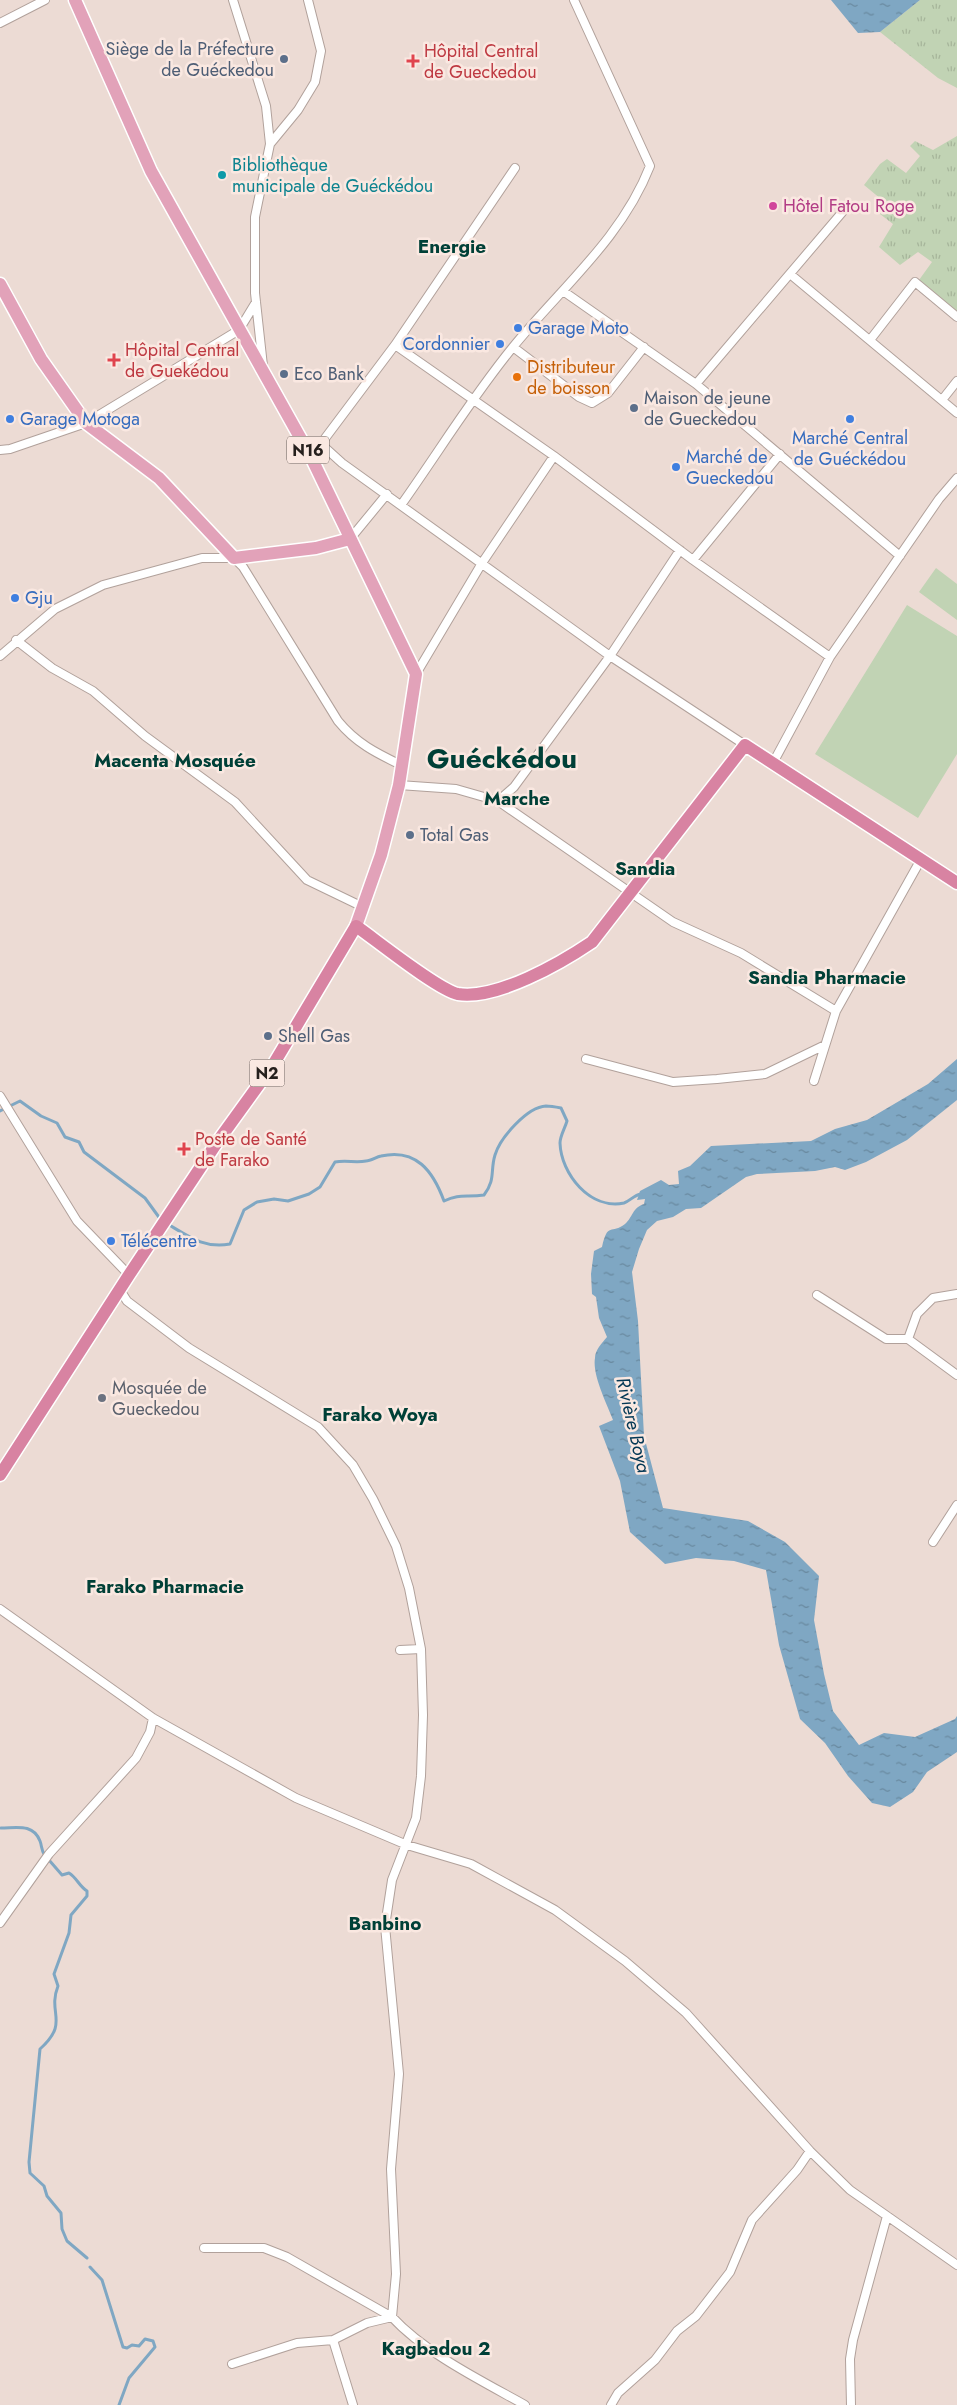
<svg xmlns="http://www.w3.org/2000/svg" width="957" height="2405" viewBox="0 0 957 2405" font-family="Jost,sans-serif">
	<defs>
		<pattern id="grass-tufts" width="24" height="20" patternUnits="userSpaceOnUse" patternTransform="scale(1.25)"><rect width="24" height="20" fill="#c1d3b4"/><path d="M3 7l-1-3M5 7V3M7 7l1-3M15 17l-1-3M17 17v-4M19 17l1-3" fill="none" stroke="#a6b59a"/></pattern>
		<pattern id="water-ripples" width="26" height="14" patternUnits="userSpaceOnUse" patternTransform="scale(1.25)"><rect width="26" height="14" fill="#7fa7c3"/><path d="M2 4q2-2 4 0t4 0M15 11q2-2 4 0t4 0" fill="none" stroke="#68889e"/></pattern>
	</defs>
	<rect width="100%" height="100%" fill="#ecdbd4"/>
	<path fill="url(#grass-tufts)" d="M920,0H957V88L938,78L880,32Z
		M957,136V313L919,280L932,262L918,252L900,265L879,247L893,224L880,214L887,204L864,185L880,164L887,159L906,173L920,156L910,146L915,141L933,150Z"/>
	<path fill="#c1d3b4" d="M936,568L957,584V620L919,592Z
		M907,605L957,636V754L918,818L815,754Z"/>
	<path fill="url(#water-ripples)" d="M831,0H920L880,32L858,33Z
		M957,1059V1100L907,1140L866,1162L845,1170L835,1167L815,1171L757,1174L746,1177L701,1208L686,1209L673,1217L657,1221L647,1230L639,1249L632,1272L638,1321L644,1436L663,1508L748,1521L785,1542L819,1576L814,1620L824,1674L833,1711L859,1745L884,1733L915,1737L955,1719L957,1716V1752L927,1772L913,1792L890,1807L872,1803L848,1776L825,1743L800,1719L779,1645L766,1570L734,1561L696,1558L665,1564L630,1532L620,1481L599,1426L613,1420C607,1404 592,1375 595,1358C595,1350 602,1343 607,1337L599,1318L596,1297L592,1294L591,1274L594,1251L602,1247C608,1221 611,1235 625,1224C633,1217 632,1208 644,1204L645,1199L637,1200L640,1191L661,1180L669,1185L679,1184L678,1171L690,1166L711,1146L811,1141L835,1129L867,1120L928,1084Z"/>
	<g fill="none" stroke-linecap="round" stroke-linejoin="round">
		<path stroke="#7fa7c3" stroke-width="3" d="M0,1111L20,1101L41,1116L57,1123L65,1137L79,1142L84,1152L145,1198L161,1220
			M166,1223C188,1236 204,1249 230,1244L244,1210L257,1202L274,1199L288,1201L309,1194L320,1187L335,1162C346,1160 356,1163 366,1161C371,1161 376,1157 381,1156C416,1148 433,1171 444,1201C460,1193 467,1198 484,1195C496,1179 490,1171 495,1155C500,1138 527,1107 546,1106C550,1106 556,1107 561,1108L567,1121C565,1128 560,1136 560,1143C561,1174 590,1210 624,1203C630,1201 634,1195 641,1194
			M1,1828C16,1828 33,1823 40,1841C42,1846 41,1850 45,1856
			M49,1860L62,1875L69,1873C77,1878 79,1886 87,1891V1896L71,1915L69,1933L54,1974L58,1986C47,2014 70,2022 40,2049L29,2162L30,2173L44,2186L47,2196L61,2213L62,2229L67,2241L87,2258
			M90,2267L102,2280L123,2347L127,2348L132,2345L139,2346L145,2339L153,2341L155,2347L129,2378L119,2405"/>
		<defs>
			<path id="minor" d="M233,0L266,106L270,144
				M0,23L45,0
				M790,274L957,413
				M563,291L696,384L900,556
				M870,340L915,282L957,317
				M395,345L515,168
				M513,347L579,397L592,403L608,393L644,347
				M263,366L255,293V217L270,144L298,110L315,82L321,51L308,0
				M696,384L845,209
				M942,400L957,381
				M321,444L342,463L610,656L745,745
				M0,450L10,449L86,423L239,330L256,302
				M311,457L395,345L554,456L693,560L830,657
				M401,505C438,453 472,397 513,347C561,288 622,238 650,166L574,0
				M350,539L387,494
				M693,560L780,454
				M16,640L52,668L93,691L145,736L235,802L307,880L363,907
				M0,656L55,609L103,585L202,558H234L243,567L338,721C356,743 376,753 401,765
				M416,674L482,563L554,456
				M773,763L830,657L939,499L957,478
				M399,785L456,789L498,801L673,922L741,953L836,1011
				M498,801L514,787L610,656L680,550
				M586,1059L673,1082L717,1079L765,1074L825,1045
				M814,1081L836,1011L920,861
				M0,1096L77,1221L129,1275
				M120,1290L127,1301L189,1348L318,1427L353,1465L373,1499L396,1546L409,1588L421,1649L423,1715L421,1776L416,1818L392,1880L385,1926L399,2074L391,2169L396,2274L392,2317L287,2257L264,2248H204
				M817,1295L886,1339H908L917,1314L933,1298L957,1294
				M908,1339L957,1375
				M933,1542L957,1505
				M0,1609L153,1718L296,1798L407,1845L471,1864L555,1910L625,1961L686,2013L810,2151L850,2190L957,2265
				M400,1650L421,1649
				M0,1923L49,1854L136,1758L150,1732L153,1718
				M232,2364L297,2343L333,2340
				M353,2405L333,2340L367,2323L392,2317C425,2353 482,2381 525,2405
				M611,2405L618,2393L655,2360L677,2331L696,2316L730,2272L752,2220L797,2170L810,2151
				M851,2405L850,2359L853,2340L887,2216"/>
			<path id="primary" d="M75,0L151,171L311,457L416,674L399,785L381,855L356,926
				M0,284L41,359L86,423L159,478L234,558L316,548L350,539"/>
			<path id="trunk" d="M0,1475L129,1275L218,1141L273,1065L356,926C376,940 438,990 458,994C497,1000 561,963 592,942L745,745L957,883"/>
		</defs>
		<use href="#minor" stroke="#b1a19b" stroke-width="10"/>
		<use href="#primary" stroke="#fff" stroke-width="15"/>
		<use href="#trunk" stroke="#fff" stroke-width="15"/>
		<use href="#minor" stroke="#fff" stroke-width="8"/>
		<use href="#primary" stroke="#e2a2b9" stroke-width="12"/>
		<use href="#trunk" stroke="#d883a2" stroke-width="12"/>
	</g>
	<g fill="#5c6f8a" stroke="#fae8e1" stroke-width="2">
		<circle cx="284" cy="59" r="5"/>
		<circle cx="284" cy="374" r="5"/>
		<circle cx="634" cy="408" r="5"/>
		<circle cx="410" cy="835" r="5"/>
		<circle cx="268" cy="1036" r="5"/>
	</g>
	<g fill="#e0444e" stroke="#fae8e1" stroke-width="2">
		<path d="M410.5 53.5h5v5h5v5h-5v5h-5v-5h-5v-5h5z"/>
		<path d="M111.5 352.5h5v5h5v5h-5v5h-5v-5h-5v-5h5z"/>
		<path d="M181.5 1141.5h5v5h5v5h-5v5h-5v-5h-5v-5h5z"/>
	</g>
	<circle fill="#0f9aa8" stroke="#fae8e1" stroke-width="2" cx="222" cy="175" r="5"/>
	<circle fill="#d1479c" stroke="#fae8e1" stroke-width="2" cx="773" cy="206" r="5"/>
	<g fill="#3f7fe0" stroke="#fae8e1" stroke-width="2">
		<circle cx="518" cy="328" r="5"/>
		<circle cx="500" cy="344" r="5"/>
		<circle cx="10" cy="419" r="5"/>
		<circle cx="850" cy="419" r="5"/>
		<circle cx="676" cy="467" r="5"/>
		<circle cx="15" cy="598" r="5"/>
		<circle cx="111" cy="1241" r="5"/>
	</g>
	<circle fill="#e8710a" stroke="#fae8e1" stroke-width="2" cx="517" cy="377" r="5"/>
	<circle fill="#6b7280" stroke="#fae8e1" stroke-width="2" cx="102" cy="1398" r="5"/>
	<g text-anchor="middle" stroke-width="5" stroke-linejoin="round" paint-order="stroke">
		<g fill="#fae8e1" stroke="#665c58" stroke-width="1">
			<rect x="287" y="436.5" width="42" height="27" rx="4"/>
			<rect x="249.5" y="1059.5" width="35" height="27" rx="4"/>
		</g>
		<g font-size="16" font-weight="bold" fill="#26201d">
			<text x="308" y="456">N16</text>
			<text x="267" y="1079">N2</text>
		</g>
		<g font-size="18" fill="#4e5e75" stroke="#fae8e1" text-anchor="start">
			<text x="274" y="55" text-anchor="end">Siège de la Préfecture<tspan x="274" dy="21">de Guéckedou</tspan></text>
			<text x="294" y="380">Eco Bank</text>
			<text x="644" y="404">Maison de jeune<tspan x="644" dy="21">de Gueckedou</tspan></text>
			<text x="420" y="841">Total Gas</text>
			<text x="278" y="1042">Shell Gas</text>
		</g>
		<g font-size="18" fill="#be3a42" stroke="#fae8e1" text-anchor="start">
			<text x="424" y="57">Hôpital Central<tspan x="424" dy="21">de Gueckedou</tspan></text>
			<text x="125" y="356">Hôpital Central<tspan x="125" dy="21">de Guekédou</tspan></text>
			<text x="195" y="1145">Poste de Santé<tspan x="195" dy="21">de Farako</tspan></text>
		</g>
		<g font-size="18" fill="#0d838f" stroke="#fae8e1" text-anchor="start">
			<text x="232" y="171">Bibliothèque<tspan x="232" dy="21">municipale de Guéckédou</tspan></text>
		</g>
		<g font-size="18" fill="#b23c85" stroke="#fae8e1" text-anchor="start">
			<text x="783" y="212">Hôtel Fatou Roge</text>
		</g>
		<g font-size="18" fill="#366cbe" stroke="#fae8e1" text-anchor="start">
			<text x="528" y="334">Garage Moto</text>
			<text x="490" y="350" text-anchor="end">Cordonnier</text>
			<text x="20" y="425">Garage Motoga</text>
			<text x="850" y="444" text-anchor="middle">Marché Central<tspan x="850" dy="21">de Guéckédou</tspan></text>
			<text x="686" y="463">Marché de<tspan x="686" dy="21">Gueckedou</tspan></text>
			<text x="25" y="604">Gju</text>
			<text x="121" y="1247">Télécentre</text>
		</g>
		<g font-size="18" fill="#c56008" stroke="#fae8e1" text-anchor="start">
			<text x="527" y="373">Distributeur<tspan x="527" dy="21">de boisson</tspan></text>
		</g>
		<g font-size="18" fill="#5b616d" stroke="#fae8e1" text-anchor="start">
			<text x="112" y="1394">Mosquée de<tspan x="112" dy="21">Gueckedou</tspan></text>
		</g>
		<g font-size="19" font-weight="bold" fill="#004037" stroke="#fae8e1">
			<text x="452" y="253">Energie</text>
			<text x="175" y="767">Macenta Mosquée</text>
			<text x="517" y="805">Marche</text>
			<text x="645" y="875">Sandia</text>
			<text x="827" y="984">Sandia Pharmacie</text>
			<text x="380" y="1421">Farako Woya</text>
			<text x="165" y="1593">Farako Pharmacie</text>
			<text x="385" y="1930">Banbino</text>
			<text x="436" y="2355">Kagbadou 2</text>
		</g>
		<g font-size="19" font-style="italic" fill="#043855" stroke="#fae8e1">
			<text transform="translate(634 1425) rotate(77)" y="7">Rivière Boya</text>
		</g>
		<g font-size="28" font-weight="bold" fill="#004037" stroke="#fae8e1">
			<text x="502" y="768">Guéckédou</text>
		</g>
	</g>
</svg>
